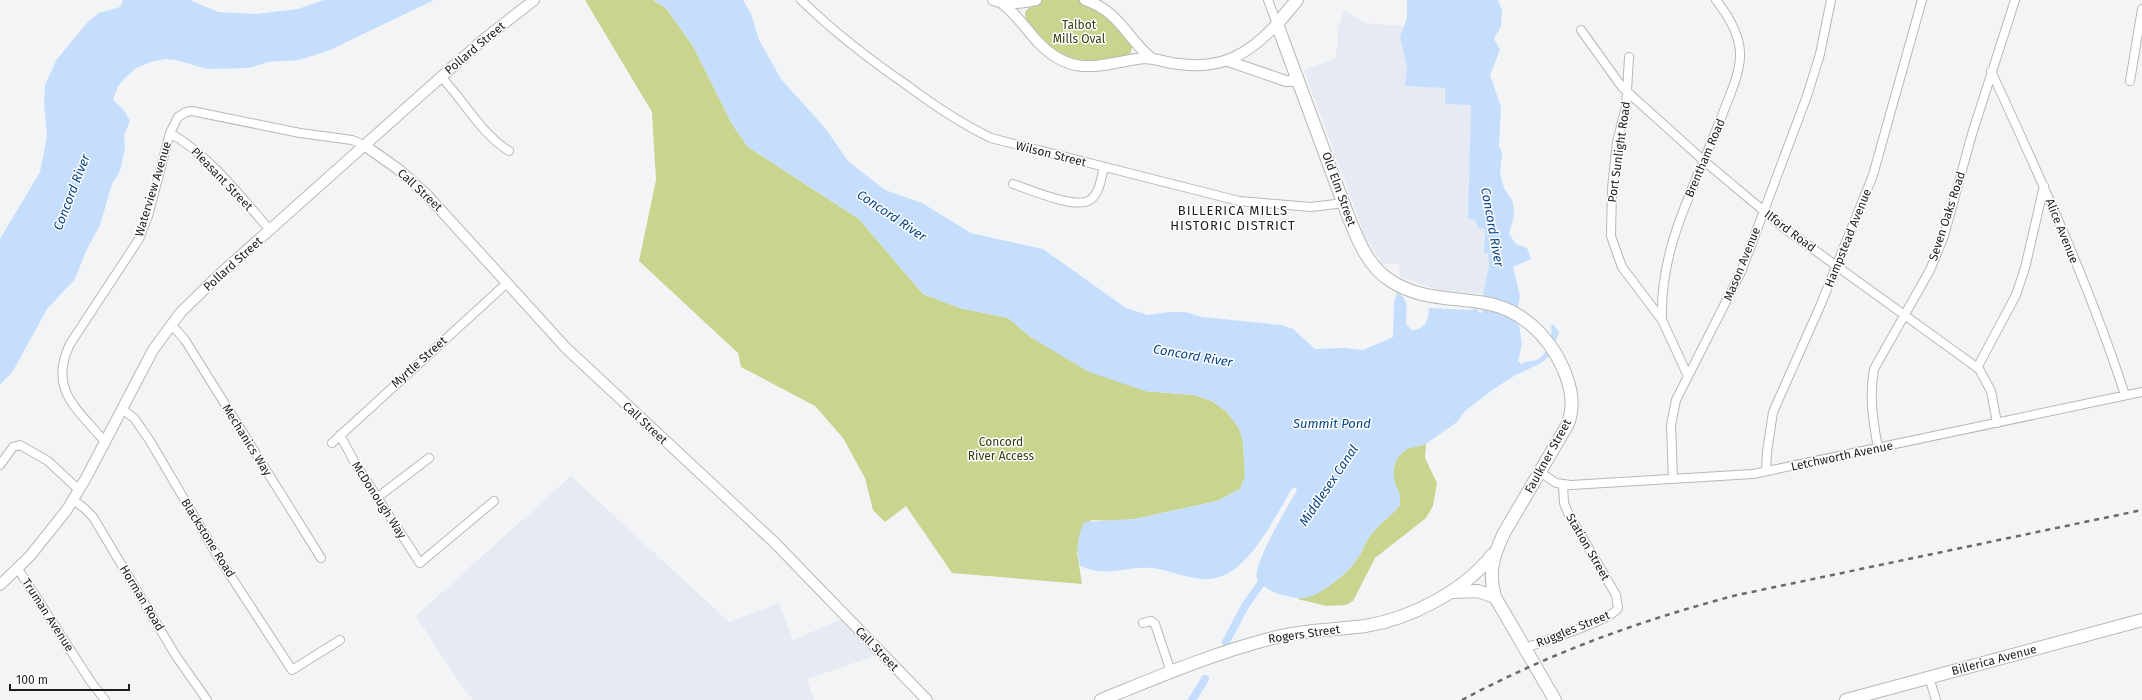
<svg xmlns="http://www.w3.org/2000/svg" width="2142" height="700" viewBox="0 0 2142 700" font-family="'Fira Sans',sans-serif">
	<rect width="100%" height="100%" fill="#f3f4f5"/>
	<path fill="#e6eaf2" d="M1344,10L1365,23L1404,26L1400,37L1407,67L1406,86L1445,88L1472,104L1468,219L1476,220L1485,228L1484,252L1488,253L1489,266L1483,294L1444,292L1400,277L1399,264H1383L1365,236L1304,70L1335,59L1338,43V33L1337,32Z
		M571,476L729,622L779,603L793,640L842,619L877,655L807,679L814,700H473L461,685L416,616Z"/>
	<path fill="#c9d58e" d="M585,0H653L666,8L693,46L732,124L748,147L859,219L923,294L960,308L1008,318L1032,338L1145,391L1194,395L1212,401L1226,411L1239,428L1243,442L1245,477L1240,489L1217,501L1135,519L1112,521L1091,520L1077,552L1082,584L952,573L906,506L885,522L873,510L865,478L843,438L815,406L741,367L738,353L639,261L656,180L652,112Z
		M1036,0H1085L1098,5L1133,44L1130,55L1124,61L1100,66L1056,57L1026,23L1025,12Z
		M1426,444L1425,458L1437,483L1433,506L1426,518L1375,558L1353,601L1346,605L1327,606L1297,599C1318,596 1341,580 1355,562C1362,553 1365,542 1372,533C1381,523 1392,515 1400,505C1400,495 1397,490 1394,481C1391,470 1397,452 1408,448C1414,446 1420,446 1426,444Z"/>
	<path fill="#c6defe" d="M123,0H190L218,12L256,14L298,9L324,0H434L328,51L299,60L268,62L249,68L207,69L176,60L165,59L151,62L136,68L126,77L118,86L113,100L124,110L130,121L124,135L125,148L120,171L112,184L100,225L86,251L75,279L47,309L13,371L0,385V239L40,172L47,137L44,103L45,85L57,59L88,22L99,13L120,7Z
		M653,0H743L751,14L759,40L781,79L825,128L848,161L885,190L922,203L971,233L1043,249L1126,308L1148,315L1170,312H1185L1202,317L1281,325L1293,329L1315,349L1345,348L1363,350L1393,337L1394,303L1397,293C1410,298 1406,312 1406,324L1412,330C1425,330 1429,319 1429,308L1472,310L1476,308L1480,313L1483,312L1480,308L1489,266L1488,253H1484L1485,229L1478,228L1476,220L1468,219L1471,105L1445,104V88L1405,86L1407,67L1400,37L1407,18V0H1498L1502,11L1501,26L1494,39L1500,50L1490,75L1501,107L1499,146L1502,153L1500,174L1504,188L1513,202L1514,216L1509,234L1516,244L1527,248L1531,259L1513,267L1520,296L1517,313L1522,344L1518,361L1522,364C1526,360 1531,362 1537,360C1548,355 1553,336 1551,326L1553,324L1559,332L1551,355L1541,363L1514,376L1491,391L1465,411L1457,422L1426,444L1407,449L1398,457L1394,467V480L1400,495V505C1392,515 1381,523 1372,533C1365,542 1362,553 1355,562C1345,575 1331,585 1318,593C1306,601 1292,598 1279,594C1272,591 1260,586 1257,579C1252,565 1288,506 1297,490L1295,487L1292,489C1273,519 1246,581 1205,579C1187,579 1170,570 1152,568C1124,566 1108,578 1080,566C1076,551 1077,537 1084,522L1135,519L1217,501L1240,489L1245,477L1243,442L1239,428L1226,411L1212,401L1194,395L1145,391L1089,372L1032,338L1008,318L960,308L923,294L859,219L748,147L732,124L693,46L666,8Z"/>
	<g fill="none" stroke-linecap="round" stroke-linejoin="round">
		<path stroke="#c6defe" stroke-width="8" d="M1226,642L1245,606L1267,575
			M1192,700L1205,679"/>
		<defs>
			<path id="minor" d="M801,0C834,32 870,60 908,86C936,107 960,123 991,138L1239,201L1311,207L1344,203
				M1268,0L1277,24
				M1581,30L1622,87L1703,160L1784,228L1979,369L1991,391L1997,423
				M1629,57L1626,107L1617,142L1612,188L1611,236L1622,267L1662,320L1687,374
				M1991,71C2040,177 2089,284 2125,395
				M441,77C464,100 480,133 509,151
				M2130,81L2142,9
				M170,133C210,156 240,196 270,230
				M1013,184C1029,189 1076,210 1090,200C1100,193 1101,178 1104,167
				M1662,320C1659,245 1698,181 1723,113C1730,94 1741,72 1740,52C1739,33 1727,14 1716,0
				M171,324L185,340L321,558
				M1977,368L2016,295L2025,268L2044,186
				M122,409L134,418L150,441L217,555L292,670L340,640
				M340,435L355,463L420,563L494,501
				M105,442C77,408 48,390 70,344L139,239L148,216L170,133L178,117L186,112L192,111L300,133L352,140L364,145
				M332,443L507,283
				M1878,448C1873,421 1869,396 1874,369L1930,270L1944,236L1972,134L2015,0
				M0,465L13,447L20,445L48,461L79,490
				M1766,471L1767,452L1773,412L1821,304L1873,175L1922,0
				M1540,472L1556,483L1571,485L1753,474L2142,392
				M1673,479L1671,425L1676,400L1741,272L1807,96L1820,54L1831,0
				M378,497L429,458
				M73,500L84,508L93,517L176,656L207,700
				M18,569L91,682L105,700
				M1143,623L1151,621L1155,624L1171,672
				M1525,648C1541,642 1612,620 1618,608L1616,595L1568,513L1564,503L1563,485
				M1929,677L1936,700"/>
			<path id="tertiary" d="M993,0C1008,5 1021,3 1036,0
				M1085,0C1119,11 1126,37 1151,58
				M1003,4C1017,15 1026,29 1038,42C1073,79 1101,64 1143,58C1155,58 1167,63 1179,64C1222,70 1249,54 1277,24
				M1228,61L1286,81H1299
				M364,145L398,169L427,195L566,348L774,542L927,700
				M0,585L30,556L66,511L86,478L153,350L181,312L220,274L441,77L483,40L534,0"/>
			<path id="secondary" d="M1297,0L1277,24L1347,213C1357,238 1367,266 1391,281C1420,300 1452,297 1485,303C1521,309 1548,335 1563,368C1571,387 1575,404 1568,424L1504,533C1493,556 1488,573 1495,597L1555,700
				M1453,592L1478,591L1495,597
				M1101,700C1156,678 1211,654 1269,639C1300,630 1333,630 1365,626C1410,619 1464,591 1492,555
				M1846,700L2142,620"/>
		</defs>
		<use href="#minor" stroke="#b7b8b9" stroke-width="10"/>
		<use href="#tertiary" stroke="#b7b8b9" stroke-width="12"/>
		<use href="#secondary" stroke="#b7b8b9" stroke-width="14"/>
		<use href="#minor" stroke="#fff" stroke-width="8"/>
		<use href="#tertiary" stroke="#fff" stroke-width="10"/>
		<use href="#secondary" stroke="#fff" stroke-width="12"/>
		<path stroke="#69696a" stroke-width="2.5" stroke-dasharray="5 5" stroke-linecap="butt" d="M1462,700C1550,653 1641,620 1737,595L2142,510"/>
	</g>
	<g text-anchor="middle" stroke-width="3" stroke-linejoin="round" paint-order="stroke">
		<g font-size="12" fill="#373d12" stroke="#fff">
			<text x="1079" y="29">Talbot<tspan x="1079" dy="14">Mills Oval</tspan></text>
			<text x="1001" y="446">Concord<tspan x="1001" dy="14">River Access</tspan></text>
		</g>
		<g font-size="12" fill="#1d1d1d" stroke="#fff">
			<text transform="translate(475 48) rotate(-40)" y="4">Pollard Street</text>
			<text transform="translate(1619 152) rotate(-82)" y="4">Port Sunlight Road</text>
			<text transform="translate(1051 154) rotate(14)" y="4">Wilson Street</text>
			<text transform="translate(1705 158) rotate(-67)" y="4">Brentham Road</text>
			<text transform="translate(222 179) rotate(46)" y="4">Pleasant Street</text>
			<text transform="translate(153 189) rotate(-73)" y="4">Waterview Avenue</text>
			<text transform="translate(1339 189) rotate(70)" y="4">Old Elm Street</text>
			<text transform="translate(420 190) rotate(43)" y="4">Call Street</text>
			<text transform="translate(1947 216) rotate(-72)" y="4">Seven Oaks Road</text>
			<text transform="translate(1790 231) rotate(37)" y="4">Ilford Road</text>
			<text transform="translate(2062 231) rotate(68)" y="4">Alice Avenue</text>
			<text transform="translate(1848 238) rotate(-68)" y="4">Hampstead Avenue</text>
			<text transform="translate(233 264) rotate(-42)" y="4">Pollard Street</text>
			<text transform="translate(1742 264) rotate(-68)" y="4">Mason Avenue</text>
			<text transform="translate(419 362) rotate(-42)" y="4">Myrtle Street</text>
			<text transform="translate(645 423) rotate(43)" y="4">Call Street</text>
			<text transform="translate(247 440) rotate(58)" y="4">Mechanics Way</text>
			<text transform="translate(1548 456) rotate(-61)" y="4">Faulkner Street</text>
			<text transform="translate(1842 456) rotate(-12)" y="4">Letchworth Avenue</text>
			<text transform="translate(379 500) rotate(57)" y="4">McDonough Way</text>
			<text transform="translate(208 538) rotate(58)" y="4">Blackstone Road</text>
			<text transform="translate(1588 547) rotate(60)" y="4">Station Street</text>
			<text transform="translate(142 598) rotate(59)" y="4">Horman Road</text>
			<text transform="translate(48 615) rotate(57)" y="4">Truman Avenue</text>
			<text transform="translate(1573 629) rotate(-22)" y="4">Ruggles Street</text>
			<text transform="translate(1304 634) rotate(-8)" y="4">Rogers Street</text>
			<text transform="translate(877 649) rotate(46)" y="4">Call Street</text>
			<text transform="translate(1994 660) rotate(-15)" y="4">Billerica Avenue</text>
		</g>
		<g font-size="13" font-style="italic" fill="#084589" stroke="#fff">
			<text transform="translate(71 192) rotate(-69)" y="5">Concord River</text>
			<text transform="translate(892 215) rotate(34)" y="5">Concord River</text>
			<text transform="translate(1493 227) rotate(80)" y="5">Concord River</text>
			<text transform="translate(1193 355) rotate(10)" y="5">Concord River</text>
			<text x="1332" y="428">Summit Pond</text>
			<text transform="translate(1328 485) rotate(-56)" y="5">Middlesex Canal</text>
		</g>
		<g font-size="13" letter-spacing="1" fill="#1d1d1d" stroke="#fff">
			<text x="1233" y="215">BILLERICA MILLS<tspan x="1233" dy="15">HISTORIC DISTRICT</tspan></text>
		</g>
	</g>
	<path d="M10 684v6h119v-6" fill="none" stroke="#1d1d1d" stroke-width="2"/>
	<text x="16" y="684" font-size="12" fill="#1d1d1d" stroke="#ffffff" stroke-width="3" paint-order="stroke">100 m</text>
</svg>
